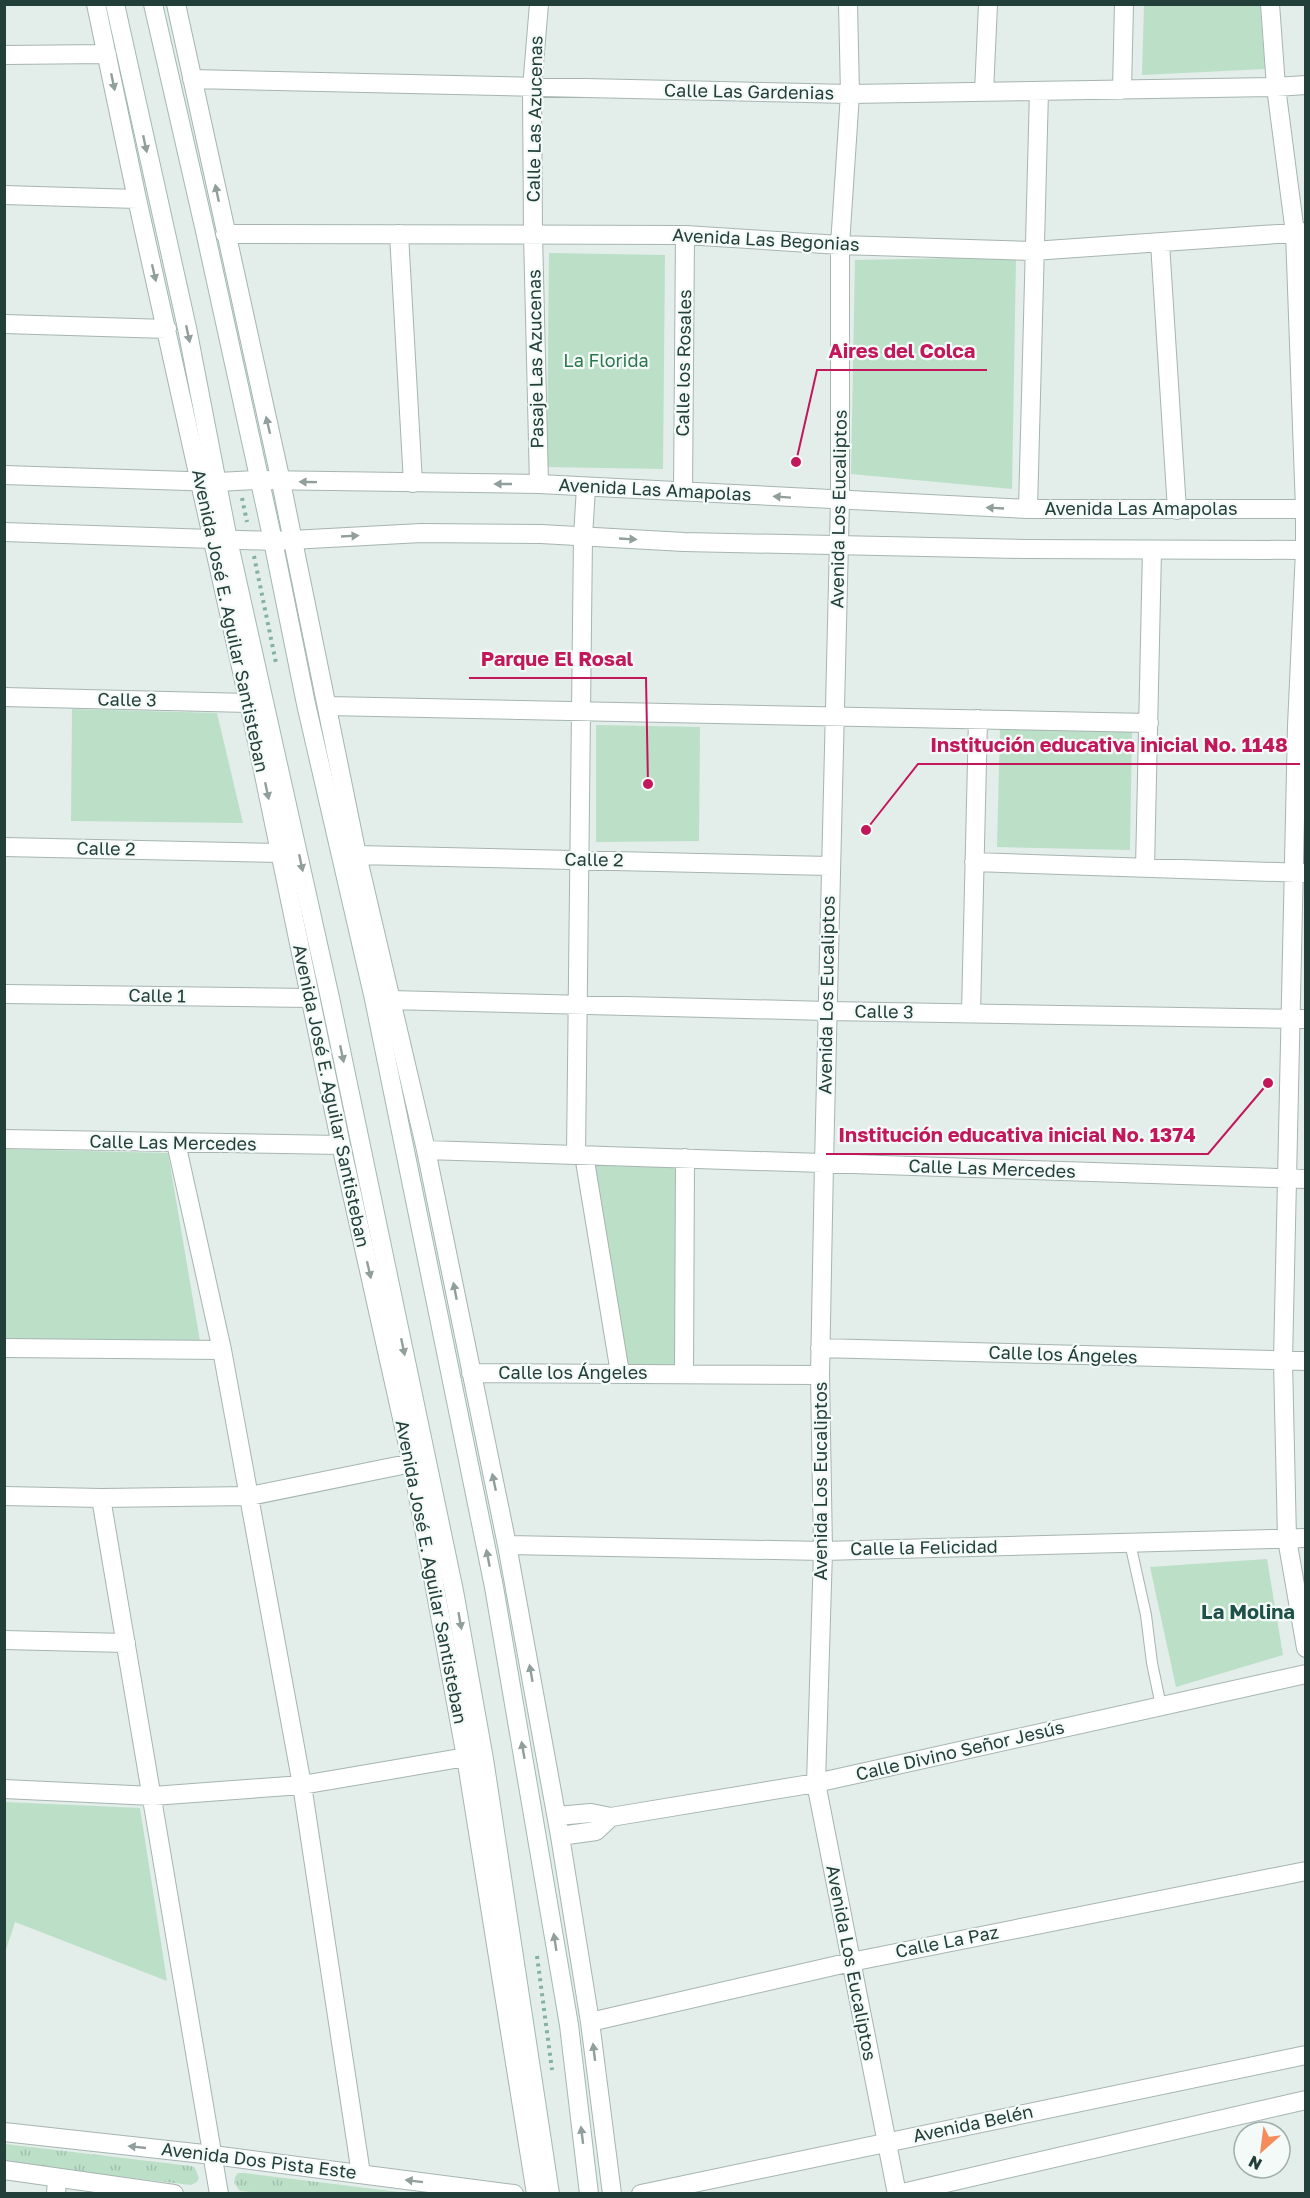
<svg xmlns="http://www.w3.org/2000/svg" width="1310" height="2198" viewBox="0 0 1310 2198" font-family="'Golos Text',sans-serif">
	<defs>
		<pattern id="grass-tufts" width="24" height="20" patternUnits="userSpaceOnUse" patternTransform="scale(1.5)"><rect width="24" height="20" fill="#bcdfc8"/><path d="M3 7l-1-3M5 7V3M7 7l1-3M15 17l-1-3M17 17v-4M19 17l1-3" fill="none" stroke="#a1c0ad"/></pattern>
	</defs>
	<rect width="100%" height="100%" fill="#e3edea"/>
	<path fill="url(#grass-tufts)" d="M5,2144L191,2166L195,2168L199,2178L197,2182L191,2185L5,2163Z
		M238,2173H244L407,2193H262L240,2191L234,2183L235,2177Z"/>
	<path fill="#bcdfc8" d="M1144,5H1260L1265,69L1142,75Z
		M549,253L665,255L663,469L547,467Z
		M1016,257L1012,489L851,474L855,260Z
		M72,709L217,713L243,823L71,821Z
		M596,725L700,727L699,841L596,842Z
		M1000,728L1132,732L1130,850L997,847Z
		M5,1149L168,1153L200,1341L5,1339Z
		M593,1161L685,1166L677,1366L625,1364Z
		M1267,1559L1283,1655L1176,1687L1150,1567Z
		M5,1802L140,1808L167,1981L15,1922L5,1953Z"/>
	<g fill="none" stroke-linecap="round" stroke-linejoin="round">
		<defs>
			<path id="service" d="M1130,1543L1146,1615L1152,1663L1161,1706"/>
			<path id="minor" d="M96,4L137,199L249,703L341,1145L412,1463L466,1757L536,2194
				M176,4L281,482L357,855L426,1150L507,1545L560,1836L590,2022L612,2194
				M539,4L532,88L533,234L539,484
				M848,4L850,94L840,245V500L824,1163L820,1375L823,1551L816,1783L897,2194
				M1270,4L1276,87L1295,233L1305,509V550L1297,726L1283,1361L1287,1539L1306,1648
				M4,55L107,54
				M192,79L850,94L1276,87L1306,85
				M1122,90L1124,4
				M984,92L988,4
				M4,195L137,199
				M225,234L685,235L840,245L1033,251L1306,232
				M399,234L413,483
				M1160,243L1177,510
				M4,324L167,329
				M683,491L685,235
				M1028,509L1039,91
				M4,697L249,703
				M327,706L1149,723
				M4,847L280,853
				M357,855L830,866
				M974,862L1305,873
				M1145,868L1152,550
				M4,994L309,998
				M390,1000L827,1011L1306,1019
				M971,1013L978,719
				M4,1139L341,1145
				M176,1143L222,1350L302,1785L361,2174
				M426,1150L1306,1179
				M576,1155L583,536L586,488
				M584,1155L620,1373
				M4,1348L222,1350
				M820,1348L1306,1361
				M471,1373L820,1375
				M684,1374L685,1158
				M4,1496L101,1498L250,1496L412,1463
				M101,1498L219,2194
				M507,1545L823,1551L1306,1538
				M4,1640L126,1643
				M4,1789L153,1796L302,1785L466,1757
				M557,1816L591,1813L611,1817L816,1783L1306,1674
				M560,1836L596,1831L611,1817
				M590,2022L851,1962L1306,1871
				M56,2194L57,2178"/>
			<path id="tertiary" d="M4,475L218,482L258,480L539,484L1028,509H1306
				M4,532L273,541L421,533L541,534L684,542L1024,549L1306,550
				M4,2132L213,2155L514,2194
				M4,2170L174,2194
				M641,2194L1306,2055
				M898,2194L1306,2100"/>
			<path id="secondary" d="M115,4L187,328L228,540L330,998L454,1591L484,1759L550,2194
				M153,4L205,231L273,541L306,704L374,999L494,1587L569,2025L589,2194"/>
		</defs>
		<use href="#service" stroke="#a6b5b2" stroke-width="12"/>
		<use href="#minor" stroke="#a6b5b2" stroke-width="20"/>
		<use href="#tertiary" stroke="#a6b5b2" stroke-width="20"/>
		<use href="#secondary" stroke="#a2b9b3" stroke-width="20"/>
		<path stroke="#83b1a6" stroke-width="4" stroke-dasharray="3 4.5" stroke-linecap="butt" d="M242,498L247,522
			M254,556L276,663
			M537,1956L552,2070"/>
		<use href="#service" stroke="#fff" stroke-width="10"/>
		<use href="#minor" stroke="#fff" stroke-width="18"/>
		<use href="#tertiary" stroke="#fff" stroke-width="18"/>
		<use href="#secondary" stroke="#fff" stroke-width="18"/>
	</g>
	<defs><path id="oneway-solid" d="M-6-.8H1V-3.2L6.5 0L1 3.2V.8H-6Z" transform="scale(1.5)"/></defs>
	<g fill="#919f9c">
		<use href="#oneway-solid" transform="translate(113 82) rotate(78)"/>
		<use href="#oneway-solid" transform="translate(145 144) rotate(78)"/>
		<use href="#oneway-solid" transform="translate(217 193) rotate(-102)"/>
		<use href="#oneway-solid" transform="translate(154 273) rotate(77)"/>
		<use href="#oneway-solid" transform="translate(188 334) rotate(78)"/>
		<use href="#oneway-solid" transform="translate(268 425) rotate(-103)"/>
		<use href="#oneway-solid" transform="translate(308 482) rotate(-179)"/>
		<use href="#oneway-solid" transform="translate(503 484) rotate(-180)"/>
		<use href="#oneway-solid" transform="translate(782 497) rotate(-176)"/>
		<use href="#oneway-solid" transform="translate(995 508) rotate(-177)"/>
		<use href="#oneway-solid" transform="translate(350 536) rotate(-3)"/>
		<use href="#oneway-solid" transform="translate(628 539) rotate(3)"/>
		<use href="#oneway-solid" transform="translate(267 791) rotate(78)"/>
		<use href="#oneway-solid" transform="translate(301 863) rotate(78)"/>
		<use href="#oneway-solid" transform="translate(342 1054) rotate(78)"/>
		<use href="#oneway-solid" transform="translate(369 1270) rotate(77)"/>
		<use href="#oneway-solid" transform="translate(455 1291) rotate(-101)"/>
		<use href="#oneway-solid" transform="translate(403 1347) rotate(78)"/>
		<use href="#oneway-solid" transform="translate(494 1482) rotate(-102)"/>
		<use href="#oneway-solid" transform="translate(488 1558) rotate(-101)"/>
		<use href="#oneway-solid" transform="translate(460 1621) rotate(80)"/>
		<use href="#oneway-solid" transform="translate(531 1673) rotate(-100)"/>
		<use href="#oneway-solid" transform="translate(523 1750) rotate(-100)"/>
		<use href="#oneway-solid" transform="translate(555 1942) rotate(-99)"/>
		<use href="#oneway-solid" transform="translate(594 2052) rotate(-97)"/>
		<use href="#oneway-solid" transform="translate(582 2135) rotate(-97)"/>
		<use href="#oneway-solid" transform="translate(137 2147) rotate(-174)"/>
		<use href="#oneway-solid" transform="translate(414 2181) rotate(-173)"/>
	</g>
	<g text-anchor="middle" stroke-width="4.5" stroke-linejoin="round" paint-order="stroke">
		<g font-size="18" fill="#233f3a" stroke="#f4faf7">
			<text transform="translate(749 92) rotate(1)" y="6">Calle Las Gardenias</text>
			<text transform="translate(535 119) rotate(-89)" y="6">Calle Las Azucenas</text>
			<text transform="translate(766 240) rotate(3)" y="6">Avenida Las Begonias</text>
			<text transform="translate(536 359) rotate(-91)" y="6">Pasaje Las Azucenas</text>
			<text transform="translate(684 363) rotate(-89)" y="6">Calle los Rosales</text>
			<text transform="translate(655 490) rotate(3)" y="6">Avenida Las Amapolas</text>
			<text transform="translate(839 509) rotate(-89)" y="6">Avenida Los Eucaliptos</text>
			<text x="1141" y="515">Avenida Las Amapolas</text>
			<text transform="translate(230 621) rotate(78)" y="6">Avenida José E. Aguilar Santisteban</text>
			<text transform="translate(127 700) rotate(1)" y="6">Calle 3</text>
			<text transform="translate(106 849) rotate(1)" y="6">Calle 2</text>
			<text transform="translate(594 860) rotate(1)" y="6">Calle 2</text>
			<text transform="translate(827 995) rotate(-89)" y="6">Avenida Los Eucaliptos</text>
			<text transform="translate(157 996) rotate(1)" y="6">Calle 1</text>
			<text transform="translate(884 1012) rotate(1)" y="6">Calle 3</text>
			<text transform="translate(331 1096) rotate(78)" y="6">Avenida José E. Aguilar Santisteban</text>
			<text transform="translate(173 1143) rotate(1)" y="6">Calle Las Mercedes</text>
			<text transform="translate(992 1169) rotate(2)" y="6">Calle Las Mercedes</text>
			<text transform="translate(1063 1355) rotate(2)" y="6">Calle los Ángeles</text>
			<text x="573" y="1379">Calle los Ángeles</text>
			<text transform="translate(821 1481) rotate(-90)" y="6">Avenida Los Eucaliptos</text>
			<text transform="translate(924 1548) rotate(-1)" y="6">Calle la Felicidad</text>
			<text transform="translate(431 1572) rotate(79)" y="6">Avenida José E. Aguilar Santisteban</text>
			<text transform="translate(960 1751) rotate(-13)" y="6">Calle Divino Señor Jesús</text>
			<text transform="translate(947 1942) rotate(-11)" y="6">Calle La Paz</text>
			<text transform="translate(851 1963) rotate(79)" y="6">Avenida Los Eucaliptos</text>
			<text transform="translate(973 2124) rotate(-12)" y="6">Avenida Belén</text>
			<text transform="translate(259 2161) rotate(7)" y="6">Avenida Dos Pista Este</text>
		</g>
		<g font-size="18" fill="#2c774f" stroke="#f4faf7">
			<text x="606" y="367">La Florida</text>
		</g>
		<g font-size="20" font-weight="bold" fill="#1e5249" stroke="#f4faf7">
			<text x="1248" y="1619">La Molina</text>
		</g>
	</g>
	<path fill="none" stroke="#c2185b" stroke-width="2" d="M796 462L817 370H987M648 784L646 678H469M866 830L918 764H1300M1268 1083L1208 1154H826"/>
	<g fill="#c2185b" stroke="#f4faf7" stroke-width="2">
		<circle cx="796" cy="462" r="6"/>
		<circle cx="648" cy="784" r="6"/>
		<circle cx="866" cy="830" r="6"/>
		<circle cx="1268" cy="1083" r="6"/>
	</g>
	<g font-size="20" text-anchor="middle" font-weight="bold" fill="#c2185b" stroke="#f4faf7" stroke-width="4.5" stroke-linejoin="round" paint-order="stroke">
		<text x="902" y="358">Aires del Colca</text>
		<text x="557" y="666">Parque El Rosal</text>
		<text x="1109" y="752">Institución educativa inicial No. 1148</text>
		<text x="1017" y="1142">Institución educativa inicial No. 1374</text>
	</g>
	<rect width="1310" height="2198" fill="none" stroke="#233f3a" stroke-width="12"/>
	<g transform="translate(1262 2150) rotate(208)"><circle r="28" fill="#f4faf7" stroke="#a0afab" stroke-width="1.5"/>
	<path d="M0-4.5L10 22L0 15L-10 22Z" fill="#f48c5b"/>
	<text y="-9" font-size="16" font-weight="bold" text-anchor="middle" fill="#233f3a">N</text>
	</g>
</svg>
